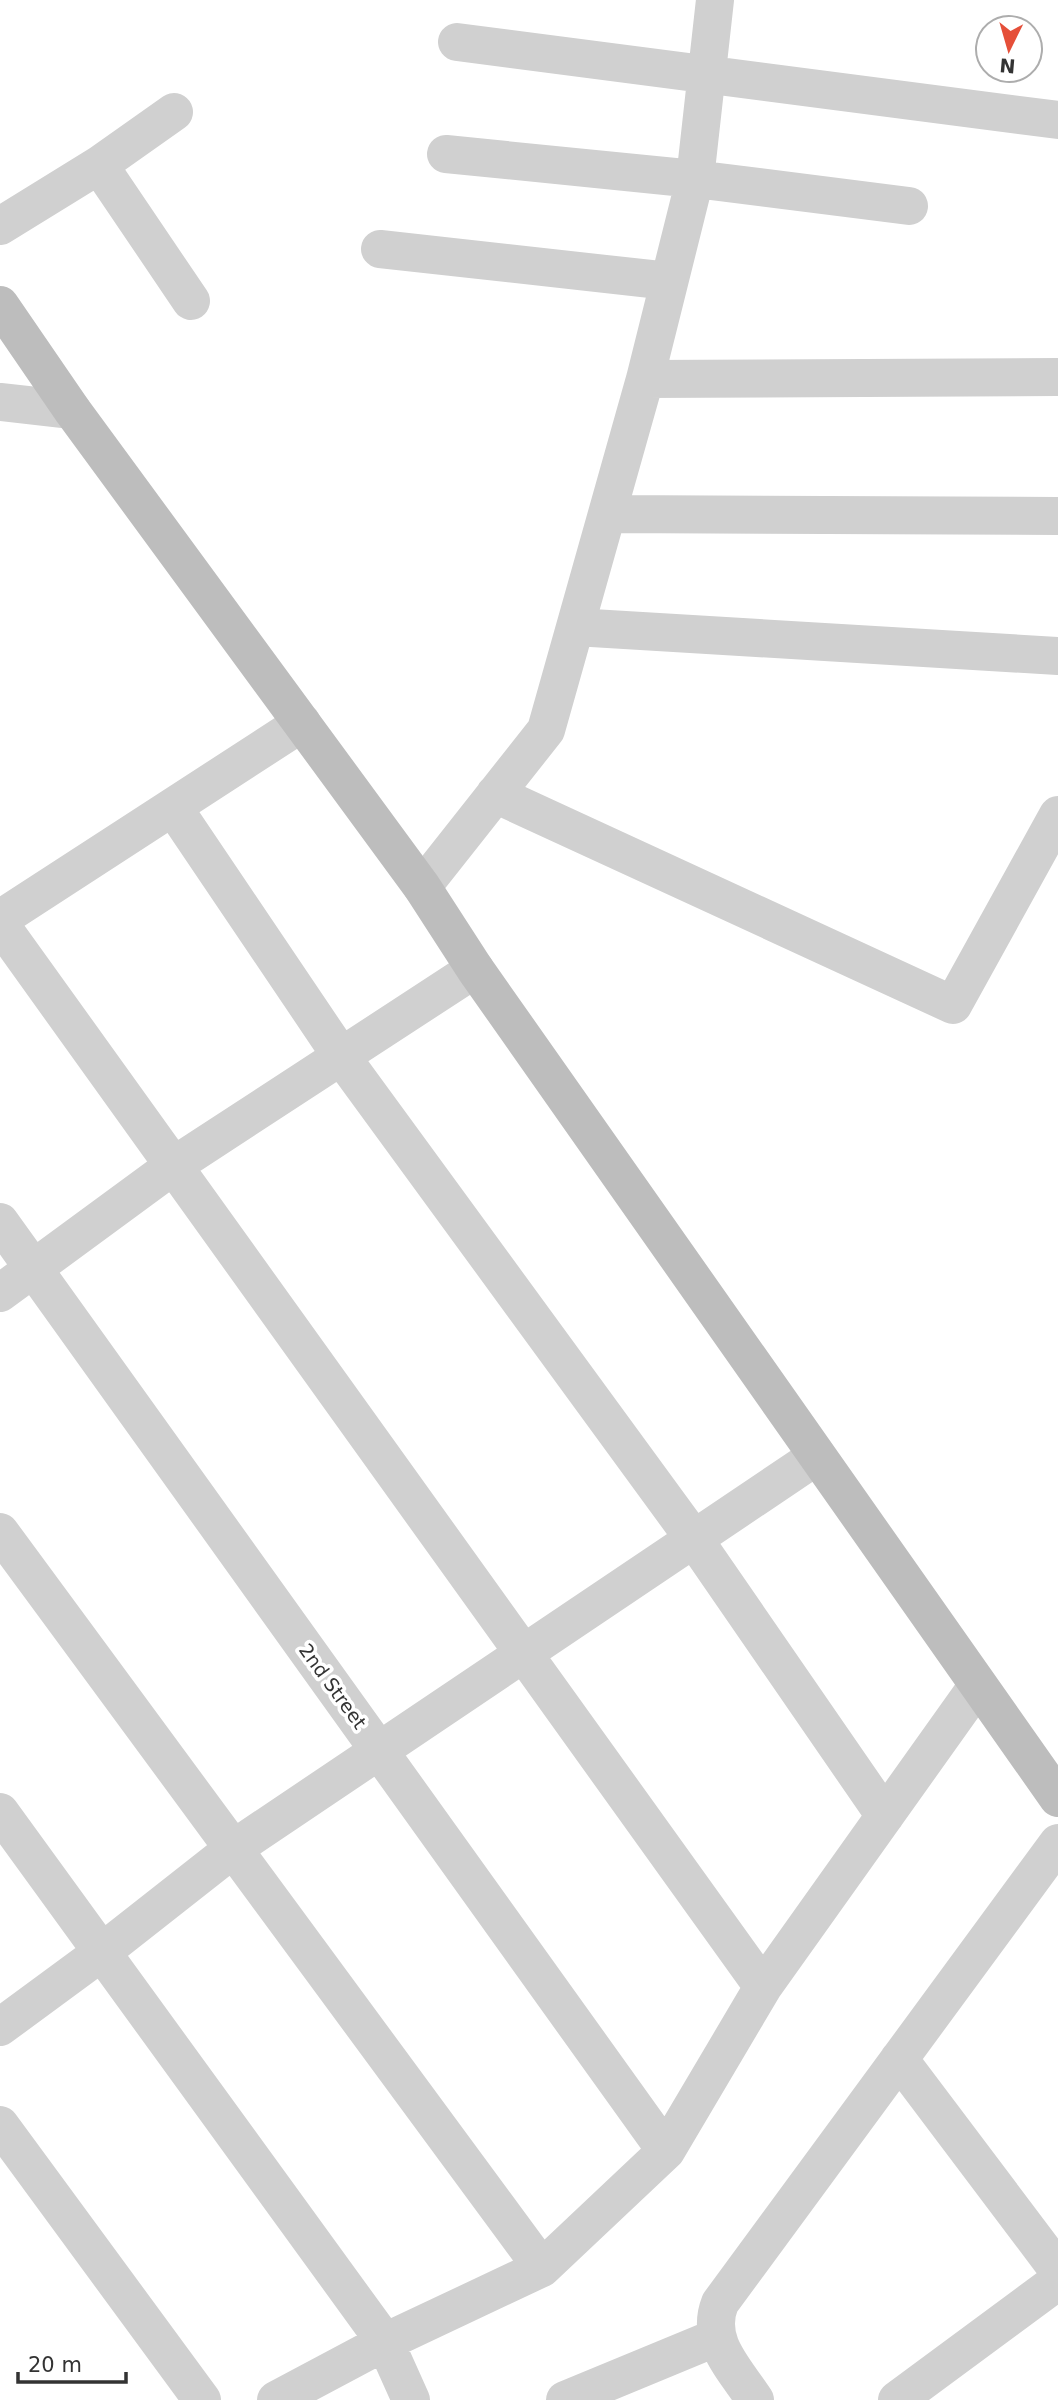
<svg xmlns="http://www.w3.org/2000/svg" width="1058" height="2400" viewBox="0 0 1058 2400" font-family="'DejaVu Sans',sans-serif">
	<rect width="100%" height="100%" fill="#fff"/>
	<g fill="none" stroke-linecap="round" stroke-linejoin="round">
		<path stroke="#d0d0d0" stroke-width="38" d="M457,42L1058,120
			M446,154L695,179L909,206
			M99,165L191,301
			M0,226L99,165L174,112
			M380,249L669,281
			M645,379L1058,377
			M0,402L72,410
			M607,514L1058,516
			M575,627L1058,656
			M495,794L953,1005L1058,815
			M173,807L341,1056L694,1539L885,1816
			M422,887L546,730L645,379L695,179L715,0
			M0,919L302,723
			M0,924L763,1987
			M0,1222L666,2151
			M0,1293L173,1166L475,969
			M0,1532L542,2268
			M0,1812L385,2342L411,2400
			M0,2027L102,1952L233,1849L817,1456
			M899,2059L1058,2270
			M0,2125L202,2400
			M276,2400L385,2342L542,2268L666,2151L763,1987L978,1685
			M565,2400L715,2338
			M755,2400C734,2368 705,2341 720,2303L1058,1843
			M897,2400L1058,2281"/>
		<path stroke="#bdbdbd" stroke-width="38" d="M0,305L72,410L422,887L475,969L1058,1798"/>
	</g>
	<g text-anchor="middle" stroke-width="7" stroke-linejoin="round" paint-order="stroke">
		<g font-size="19" fill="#333" stroke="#fff">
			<text transform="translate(333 1686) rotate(54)" y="7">2nd Street</text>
		</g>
	</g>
	<g transform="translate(1009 49) rotate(185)"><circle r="33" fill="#ffffff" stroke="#adadad" stroke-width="2"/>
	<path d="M0-5L12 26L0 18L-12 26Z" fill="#e54f39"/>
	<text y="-10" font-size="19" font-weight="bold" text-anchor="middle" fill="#333333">N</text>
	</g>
	<path d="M18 2372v10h108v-10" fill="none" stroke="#333333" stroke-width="3.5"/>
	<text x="28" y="2372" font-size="21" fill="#333333" stroke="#ffffff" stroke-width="5" paint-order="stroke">20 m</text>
</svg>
